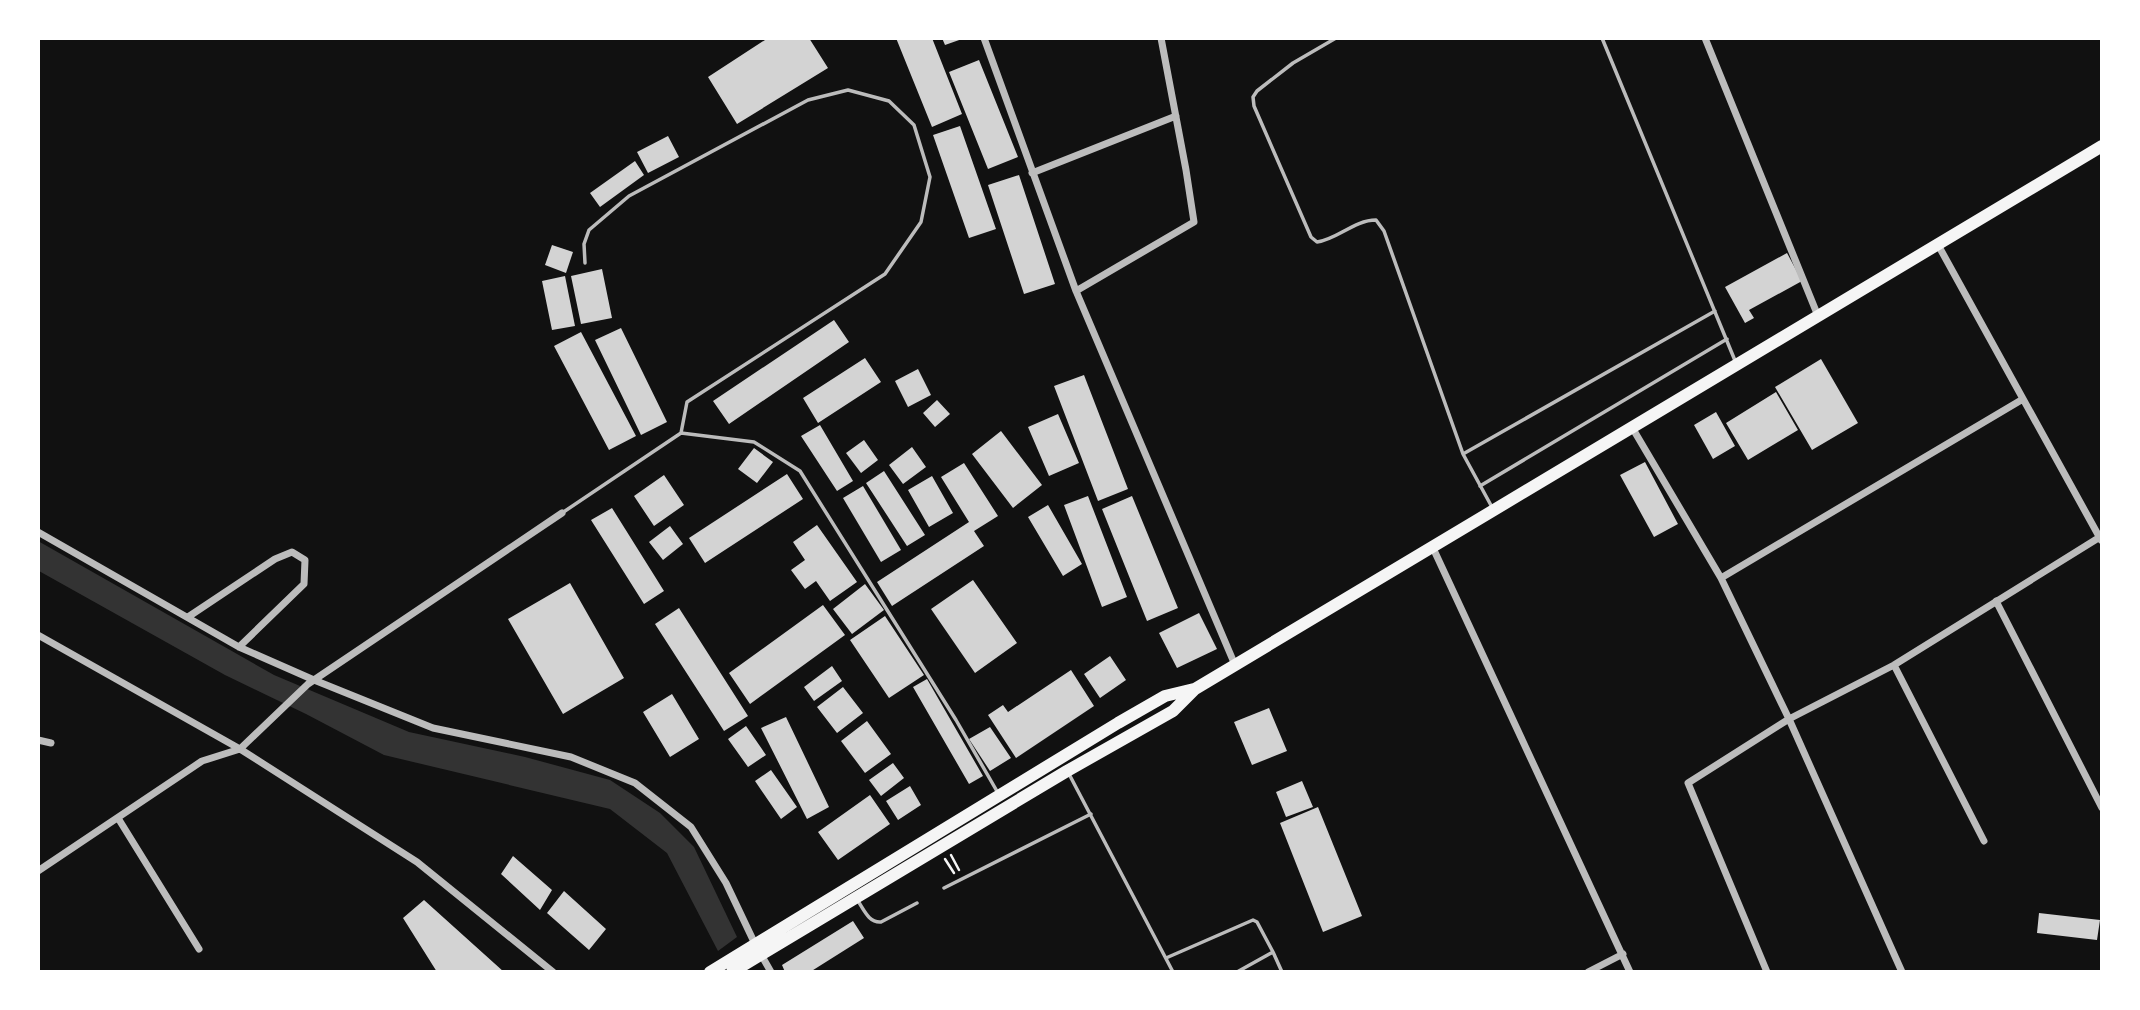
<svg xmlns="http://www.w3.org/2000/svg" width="2140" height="1010" viewBox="0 0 2140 1010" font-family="Georgia,serif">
	<rect width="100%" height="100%" fill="#111"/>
	<path fill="#333" d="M38,541L274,675L409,732L525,757L610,780L660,813L694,847L737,937L718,951L667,853L610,809L384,755L306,714L225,675L39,571Z"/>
	<path fill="#d3d3d3" d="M768,38H809L828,68L737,124L708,77Z
		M896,38H932L962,114L932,127Z
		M942,38H962V39L945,45Z
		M979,60L1018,157L988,169L949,72Z
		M960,126L996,229L969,238L933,135Z
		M668,136L679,157L648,173L637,152Z
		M635,161L644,175L600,207L590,193Z
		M1019,175L1055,284L1024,294L988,185Z
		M552,245L573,252L566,273L545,265Z
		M1787,253L1802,281L1749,310L1754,318L1745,323L1725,287Z
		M602,269L612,318L581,324L571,276Z
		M565,276L575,326L552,330L542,281Z
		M834,320L849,342L729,424L713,401Z
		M621,328L667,422L641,435L595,340Z
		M581,332L636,436L609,450L554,346Z
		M865,358L881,382L818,423L803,398Z
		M1821,359L1858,423L1812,450L1775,387Z
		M918,369L931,395L908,407L895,381Z
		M1084,375L1128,489L1098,501L1054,386Z
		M1776,392L1798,430L1748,460L1726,423Z
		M937,400L950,414L935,427L923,413Z
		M1716,412L1735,446L1713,459L1694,425Z
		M1058,414L1079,463L1049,476L1028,427Z
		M820,425L853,481L837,491L801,436Z
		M1001,431L1042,485L1013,508L972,454Z
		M864,440L878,460L861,473L846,453Z
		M912,447L926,467L903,484L889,465Z
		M754,448L773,462L757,483L738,469Z
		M1645,462L1678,524L1654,537L1620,475Z
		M964,463L998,516L974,531L984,546L892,606L877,582L969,522L941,477Z
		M884,471L925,535L907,546L866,483Z
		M787,474L803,499L705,563L689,538Z
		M664,475L684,505L654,526L634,496Z
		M932,476L953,513L929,527L908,490Z
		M863,486L901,550L881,562L843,498Z
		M1088,496L1127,597L1102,607L1064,505Z
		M1132,496L1178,608L1147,621L1102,509Z
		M1048,505L1082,564L1063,576L1028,517Z
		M612,508L664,591L644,604L591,520Z
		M817,525L857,582L830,601L816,581L805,589L791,570L805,560L793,542Z
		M670,526L683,544L663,560L649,542Z
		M973,580L1017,643L975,673L931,609Z
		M570,583L624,678L563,714L508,619Z
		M865,584L884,610L852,634L833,609Z
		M823,605L845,635L750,704L729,673Z
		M679,608L748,716L724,731L655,624Z
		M1199,613L1217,649L1177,668L1159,633Z
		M885,616L924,675L889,698L850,640Z
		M1110,656L1126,680L1100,698L1084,674Z
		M832,666L842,681L814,701L804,687Z
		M1071,670L1094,706L1016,758L988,715L1003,705L1008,712Z
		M927,679L983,776L969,784L913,687Z
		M843,687L863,713L837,733L817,707Z
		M672,694L699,739L670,757L643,712Z
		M1269,708L1287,751L1252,765L1234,722Z
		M786,717L829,807L807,819L761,728Z
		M867,721L891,754L865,773L841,741Z
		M746,726L766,755L748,767L728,739Z
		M990,727L1011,758L990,771L969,739Z
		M893,763L904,778L881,796L869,780Z
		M771,770L797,807L781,819L755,781Z
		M1302,781L1313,807L1286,817L1276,792Z
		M910,786L921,805L898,820L886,801Z
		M870,795L890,824L838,860L818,832Z
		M1318,807L1362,916L1323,932L1280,823Z
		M513,856L552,890L540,910L501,874Z
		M564,891L606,929L589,950L547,913Z
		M424,900L504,972H437L403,918Z
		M2039,913L2100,920L2097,940L2037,933Z
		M853,921L864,938L810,972H785L782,965Z"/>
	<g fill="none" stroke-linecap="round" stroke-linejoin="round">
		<path stroke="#f5f5f5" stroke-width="2.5" d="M951,855L959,870
			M945,859L954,873"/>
		<path stroke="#bcbcbc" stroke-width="3.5" d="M1336,38L1293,63L1257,91L1253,97L1254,106L1311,237L1317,242C1338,239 1354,220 1376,220L1384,231L1463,454L1493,509
			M1602,38L1736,363
			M585,263L584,244L589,230L629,196L808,100L848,90L889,101L914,125L930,177L921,222L885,274L687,402L681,433
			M1463,454L1715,311
			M1480,486L1727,339
			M562,513L681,433L754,442L800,471L956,720L998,793
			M1069,774L1173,972
			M944,888L1091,814
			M858,901C864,910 869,923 881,922L917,903
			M1273,952L1282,972
			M1166,958L1253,920L1257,922L1273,952L1237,972"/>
		<path stroke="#bcbcbc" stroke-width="7" d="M984,38L1076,291L1235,665
			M1705,38L1818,316
			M1032,173L1176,116
			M1937,243L2101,540
			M1076,291L1194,222L1186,170L1161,38
			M1633,429L1721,578L1789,719L1902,972
			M38,532L239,647L314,680L433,728L571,757L635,783L691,827L726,883L755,944L771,972
			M1433,548L1630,972
			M1721,578L2023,399
			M1996,601L2102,808
			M188,617L275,559L292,552L305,560L304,584L239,647
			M38,635L240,749L417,862L553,972
			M1894,665L1984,841
			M38,740L51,743
			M118,818L199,949
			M38,871L202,761L240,749L308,684L562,513
			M1588,972L1623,954
			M1767,972L1688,783L1789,719L1894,665L2100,537"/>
		<path stroke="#f5f5f5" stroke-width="12" d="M710,972L1118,723L1165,696L1194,689
			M732,972L1067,771L1173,711L1195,689C1499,510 1798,325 2102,146"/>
	</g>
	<rect width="2140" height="1010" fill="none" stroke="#ffffff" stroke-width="80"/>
</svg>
